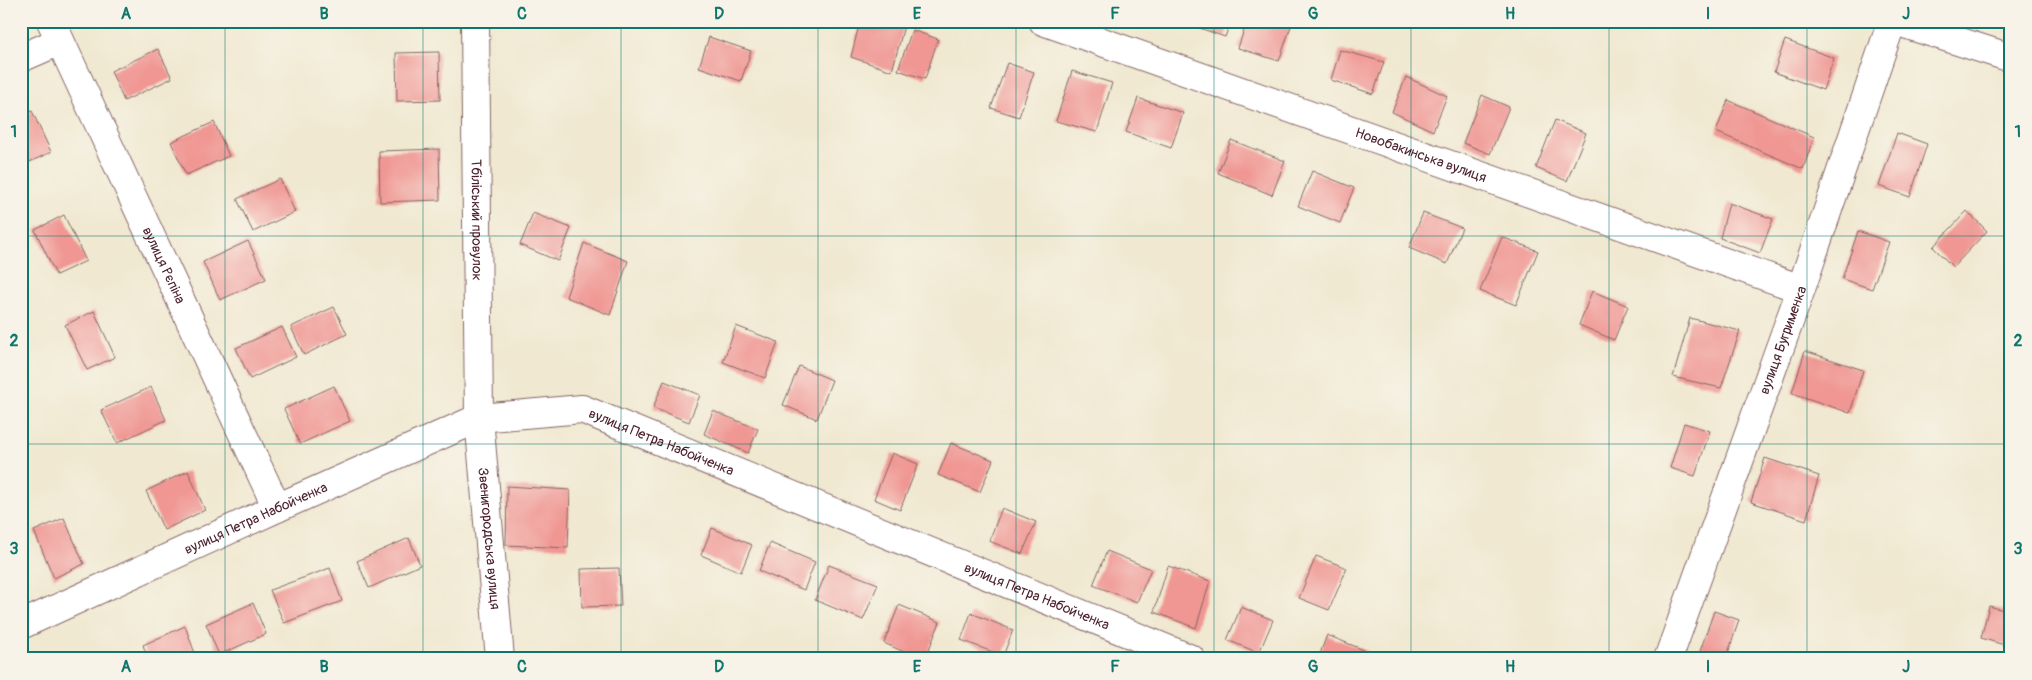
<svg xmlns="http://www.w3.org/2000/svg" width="2032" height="680" viewBox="0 0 2032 680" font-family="Pangolin,sans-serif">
	<rect width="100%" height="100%" fill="#f7f3e8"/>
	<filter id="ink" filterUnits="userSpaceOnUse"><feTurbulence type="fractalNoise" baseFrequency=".02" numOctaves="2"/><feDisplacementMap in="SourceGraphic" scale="10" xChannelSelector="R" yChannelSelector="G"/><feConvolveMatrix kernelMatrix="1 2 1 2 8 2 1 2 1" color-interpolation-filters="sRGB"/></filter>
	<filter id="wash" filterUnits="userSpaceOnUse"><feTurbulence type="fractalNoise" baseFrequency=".0096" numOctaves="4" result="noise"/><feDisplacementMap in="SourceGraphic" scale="20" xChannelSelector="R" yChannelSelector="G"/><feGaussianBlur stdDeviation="1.12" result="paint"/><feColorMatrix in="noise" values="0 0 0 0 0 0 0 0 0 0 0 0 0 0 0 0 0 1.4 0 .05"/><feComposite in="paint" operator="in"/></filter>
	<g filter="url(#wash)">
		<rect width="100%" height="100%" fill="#f0e8d0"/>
		<g id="blocks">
			<path fill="#f09693" d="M860,21H891L904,26L892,71L851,57Z
				M1196,21H1231L1225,37L1194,26Z
				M1247,21H1276L1291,26L1279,61L1238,48Z
				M1935,21H1966L1961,34Z
				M912,30L938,39L925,79L898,70Z
				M709,37L751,51L741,81L699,67Z
				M1785,40L1834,58L1823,90L1774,72Z
				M158,49L172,78L124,101L111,71Z
				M1340,50L1384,62L1373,94L1331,80Z
				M439,52L440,100L397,101L396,53Z
				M1007,63L1034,72L1019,117L991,108Z
				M1072,71L1112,83L1097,132L1056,121Z
				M1406,77L1447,96L1433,131L1392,112Z
				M1482,95L1509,107L1490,154L1463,143Z
				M1138,98L1183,113L1171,148L1126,132Z
				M1728,100L1814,137L1803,169L1716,132Z
				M32,111L51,152L21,166V116Z
				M1555,120L1586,133L1567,181L1536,168Z
				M214,122L229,156L186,175L171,142Z
				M1897,133L1927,144L1910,197L1879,186Z
				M1231,140L1285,161L1272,195L1218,173Z
				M439,149L440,200L380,202L379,151Z
				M1312,171L1354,188L1340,223L1298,206Z
				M280,179L295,212L253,232L237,199Z
				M1729,203L1773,219L1760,253L1720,238Z
				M1967,211L1987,231L1953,267L1933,247Z
				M533,213L571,228L558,261L520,245Z
				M1423,213L1462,228L1447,264L1409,248Z
				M64,215L86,261L56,275L35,230Z
				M1858,231L1889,242L1872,289L1842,279Z
				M1502,237L1538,251L1516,305L1480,291Z
				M248,241L266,279L220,300L203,262Z
				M584,243L628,261L610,315L566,297Z
				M1592,291L1628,306L1614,340L1579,325Z
				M334,307L347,334L304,355L291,327Z
				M94,311L115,357L87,370L65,325Z
				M1690,318L1740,331L1721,388L1673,377Z
				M736,326L778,342L765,378L723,362Z
				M282,327L296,357L250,379L236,348Z
				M1805,351L1863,370L1850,413L1792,393Z
				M799,366L832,380L817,419L783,405Z
				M664,381L700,395L689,422L653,408Z
				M334,386L350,421L300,444L284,409Z
				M151,387L166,420L117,443L101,410Z
				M713,411L758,429L748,453L704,434Z
				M1684,423L1710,431L1695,476L1670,468Z
				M951,443L993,460L980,492L938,475Z
				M892,453L918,464L900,510L874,499Z
				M1765,458L1819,476L1806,520L1751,502Z
				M188,471L205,510L164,530L146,491Z
				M507,486L570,490L568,548L506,545Z
				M1002,508L1036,522L1022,554L989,541Z
				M64,518L84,564L54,578L34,531Z
				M712,528L752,545L741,572L701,555Z
				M409,538L420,565L369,588L357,561Z
				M770,543L815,562L804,590L759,571Z
				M1107,551L1151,569L1137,602L1093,585Z
				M1316,556L1347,568L1329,610L1299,598Z
				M829,565L878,584L863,620L815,600Z
				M1168,566L1210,581L1196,628L1154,612Z
				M330,568L342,601L284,623L270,590Z
				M619,568L621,606L582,607L581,569Z
				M253,603L266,634L219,655L206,624Z
				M899,605L940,622L925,659H920L884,643Z
				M1989,606L2011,612V647L1981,638Z
				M1241,607L1273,620L1259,653L1227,640Z
				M1714,611L1739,620L1726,659H1712L1699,654Z
				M971,613L1013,630L1003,656L961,640Z
				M185,626L197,659H148L143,645Z
				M1327,635L1369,652L1366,659H1318Z"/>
		</g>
	</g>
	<g filter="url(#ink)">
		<use href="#blocks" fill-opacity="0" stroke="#846565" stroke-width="1"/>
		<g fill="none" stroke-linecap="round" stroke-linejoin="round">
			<defs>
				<g id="street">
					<path id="s1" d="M51,21L277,508"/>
					<path id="s2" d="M475,21L479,418L500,659"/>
					<path id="s3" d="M1043,21L1801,289"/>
					<path d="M1895,21L2011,58"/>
					<path d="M21,58L60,41"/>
					<path id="s4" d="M21,625L277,508L479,418L582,409L1191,659"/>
					<path id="s5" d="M1668,659L1801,289L1892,21"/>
				</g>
			</defs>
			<use href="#street" stroke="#846565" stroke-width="30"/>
			<use href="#street" stroke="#fff" stroke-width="28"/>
		</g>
	</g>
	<path fill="none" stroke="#0f766e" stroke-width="1" stroke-opacity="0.55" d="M225,21V659M423,21V659M621,21V659M818,21V659M1016,21V659M1214,21V659M1411,21V659M1609,21V659M1807,21V659M21,236H2011M21,444H2011"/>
	<g text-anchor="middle" stroke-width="4" stroke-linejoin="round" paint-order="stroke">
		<g font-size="14" fill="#4a1f2b" stroke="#f7f3e8">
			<text dy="5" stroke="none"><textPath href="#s3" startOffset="401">Новобакинська вулиця</textPath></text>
			<text dy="5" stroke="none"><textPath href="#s2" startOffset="199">Тбіліський провулок</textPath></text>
			<text dy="5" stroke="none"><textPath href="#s1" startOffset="269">вулиця Рєпіна</textPath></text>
			<text dy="5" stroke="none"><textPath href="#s5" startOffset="339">вулиця Бугрименка</textPath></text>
			<text dy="5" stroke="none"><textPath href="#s4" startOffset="692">вулиця Петра Набойченка</textPath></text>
			<text dy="5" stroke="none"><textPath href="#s4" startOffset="258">вулиця Петра Набойченка</textPath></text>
			<text dy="5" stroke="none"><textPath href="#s2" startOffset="518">Звенигородська вулиця</textPath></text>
			<text dy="5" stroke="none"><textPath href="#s4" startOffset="1098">вулиця Петра Набойченка</textPath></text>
		</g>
	</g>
	<rect width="2032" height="680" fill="none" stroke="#f7f3e8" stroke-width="55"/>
	<rect x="28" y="28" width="1976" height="624" fill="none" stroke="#0f766e" stroke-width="2"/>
	<g font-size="16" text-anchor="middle" font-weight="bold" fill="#0f766e">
		<text x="126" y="19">A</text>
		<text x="324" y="19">B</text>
		<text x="522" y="19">C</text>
		<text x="719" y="19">D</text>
		<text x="917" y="19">E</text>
		<text x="1115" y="19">F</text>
		<text x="1313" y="19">G</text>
		<text x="1510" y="19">H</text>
		<text x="1708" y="19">I</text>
		<text x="1906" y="19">J</text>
		<text x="14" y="137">1</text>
		<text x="2018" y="137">1</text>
		<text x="14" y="346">2</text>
		<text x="2018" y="346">2</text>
		<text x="14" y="554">3</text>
		<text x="2018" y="554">3</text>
		<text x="126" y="672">A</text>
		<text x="324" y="672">B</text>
		<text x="522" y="672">C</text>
		<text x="719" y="672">D</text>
		<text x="917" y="672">E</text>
		<text x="1115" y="672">F</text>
		<text x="1313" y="672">G</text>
		<text x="1510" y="672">H</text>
		<text x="1708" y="672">I</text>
		<text x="1906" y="672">J</text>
	</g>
</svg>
